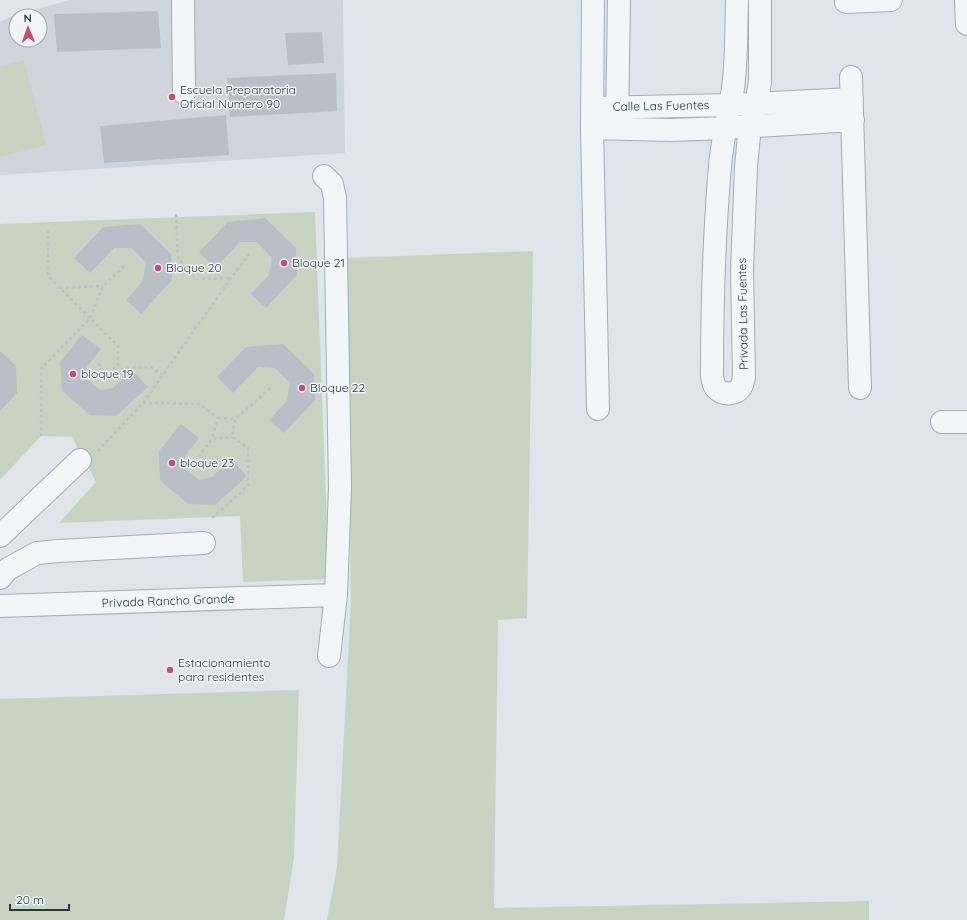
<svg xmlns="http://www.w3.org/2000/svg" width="967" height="920" viewBox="0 0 967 920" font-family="Quicksand,sans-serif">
	<rect width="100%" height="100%" fill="#e1e5e9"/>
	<path fill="#cfd5db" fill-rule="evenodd" d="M69,0H343L345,153L0,175V22L10,17ZM16,16H40V40H16Z"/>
	<path fill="#c9d3c2" d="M24,60L46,145L0,157V67Z
		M315,212L329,579L243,582L240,516L59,523L96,482L72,437L41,436L0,480V224Z
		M533,251L527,618L498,620L494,908L869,901V920H327L337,867L351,601L347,258Z
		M299,690L294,857L284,920H0V699Z"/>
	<path fill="#b8bfc6" d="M158,11L161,48L57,52L54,14Z
		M322,32L324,63L288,65L285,33Z
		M336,73L337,111L230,117L227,78Z
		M226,115L229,155L104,163L100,126Z
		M265,218L296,248L297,275L266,308L251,294L269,275L272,258L257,242H240L215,268L199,252L228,222Z
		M140,224L171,254L172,280L141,314L126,300L143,281L146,263L132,248H114L90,273L74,258L103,227Z
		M82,335L101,349L87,367L85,378L100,390L113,388L132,370L148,387L116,416L90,415L62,391L60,362Z
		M283,344L314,374L315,400L284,433L269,420L287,401L290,383L275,368L258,367L233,393L217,377L246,347Z
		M0,351L16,366L17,393L0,411Z
		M181,424L199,438L185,456L183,467L199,480L212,477L231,459L247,476L215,505L188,504L160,480L159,451Z"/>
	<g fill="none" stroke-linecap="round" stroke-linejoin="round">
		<defs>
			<path id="minor" d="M183,0L184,93
				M593,0L592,128L598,409
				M737,0C736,29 737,59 733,88C729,114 722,140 720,166C714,236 712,306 712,376C713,380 713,385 716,388C723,396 736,395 741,387C743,384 743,380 744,377L742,270L746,166L750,126L755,110L760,82V0
				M966,0L967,24
				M846,2L891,0
				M851,77L860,388
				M593,108L730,105L852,99
				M617,122L619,0
				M592,128L671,130L725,128L853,120
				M324,176L332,184L335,198L340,488L336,595L329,656
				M942,422H967
				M0,536L80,460
				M0,578L8,569L37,553L59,551L204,543
				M0,606L336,595"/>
		</defs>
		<use href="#minor" stroke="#a6adb3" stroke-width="24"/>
		<path stroke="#bfc3c7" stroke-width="2.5" stroke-dasharray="3 3" stroke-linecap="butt" d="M176,214L178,258L195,279L231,278
			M48,230V276L118,346V365L107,376L97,362
			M60,288L103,286
			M110,375L126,368L151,367L162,375
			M143,403L200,404L218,418L212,439
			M218,418L235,419
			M41,436V369L90,318L103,286L125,265
			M98,451L143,403L231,278L250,253
			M195,462L212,439L232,437
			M212,518L248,486V448L232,437L235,419L273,386"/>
		<use href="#minor" stroke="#f4f5f7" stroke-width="22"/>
	</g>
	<g fill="#c84c6e" stroke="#f0f4f7" stroke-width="1.5">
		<circle cx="172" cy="97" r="4"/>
		<circle cx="284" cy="263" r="4"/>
		<circle cx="158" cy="268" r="4"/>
		<circle cx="73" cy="374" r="4"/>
		<circle cx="302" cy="388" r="4"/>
		<circle cx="172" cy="463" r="4"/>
		<circle cx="170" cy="670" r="4"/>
	</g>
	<g text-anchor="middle" stroke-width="3" stroke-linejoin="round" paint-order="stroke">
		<g font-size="12" fill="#2a3540" stroke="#f0f4f7" text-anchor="start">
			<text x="180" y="94">Escuela Preparatoria<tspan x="180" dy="14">Oficial Numero 90</tspan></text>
			<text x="292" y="267">Bloque 21</text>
			<text x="166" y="272">Bloque 20</text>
			<text x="81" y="378">bloque 19</text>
			<text x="310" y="392">Bloque 22</text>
			<text x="180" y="467">bloque 23</text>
			<text x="178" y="667">Estacionamiento<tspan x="178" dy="14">para residentes</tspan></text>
		</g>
		<g font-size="12" fill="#2a3540" stroke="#f0f4f7">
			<text transform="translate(661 106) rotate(-1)" y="4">Calle Las Fuentes</text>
			<text transform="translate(743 314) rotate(-91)" y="4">Privada Las Fuentes</text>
			<text transform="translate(168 601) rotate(-2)" y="4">Privada Rancho Grande</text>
		</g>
	</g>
	<g transform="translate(28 28) rotate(358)"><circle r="19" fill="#f0f4f7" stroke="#a1a8ae"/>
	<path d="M0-3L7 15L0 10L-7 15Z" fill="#c84c6e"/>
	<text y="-6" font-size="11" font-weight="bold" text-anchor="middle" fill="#2a3540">N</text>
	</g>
	<path d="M10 904v6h59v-6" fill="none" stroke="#2a3540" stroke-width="2"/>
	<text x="16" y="904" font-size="12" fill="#2a3540" stroke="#f0f4f7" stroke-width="3" paint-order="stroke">20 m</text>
</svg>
